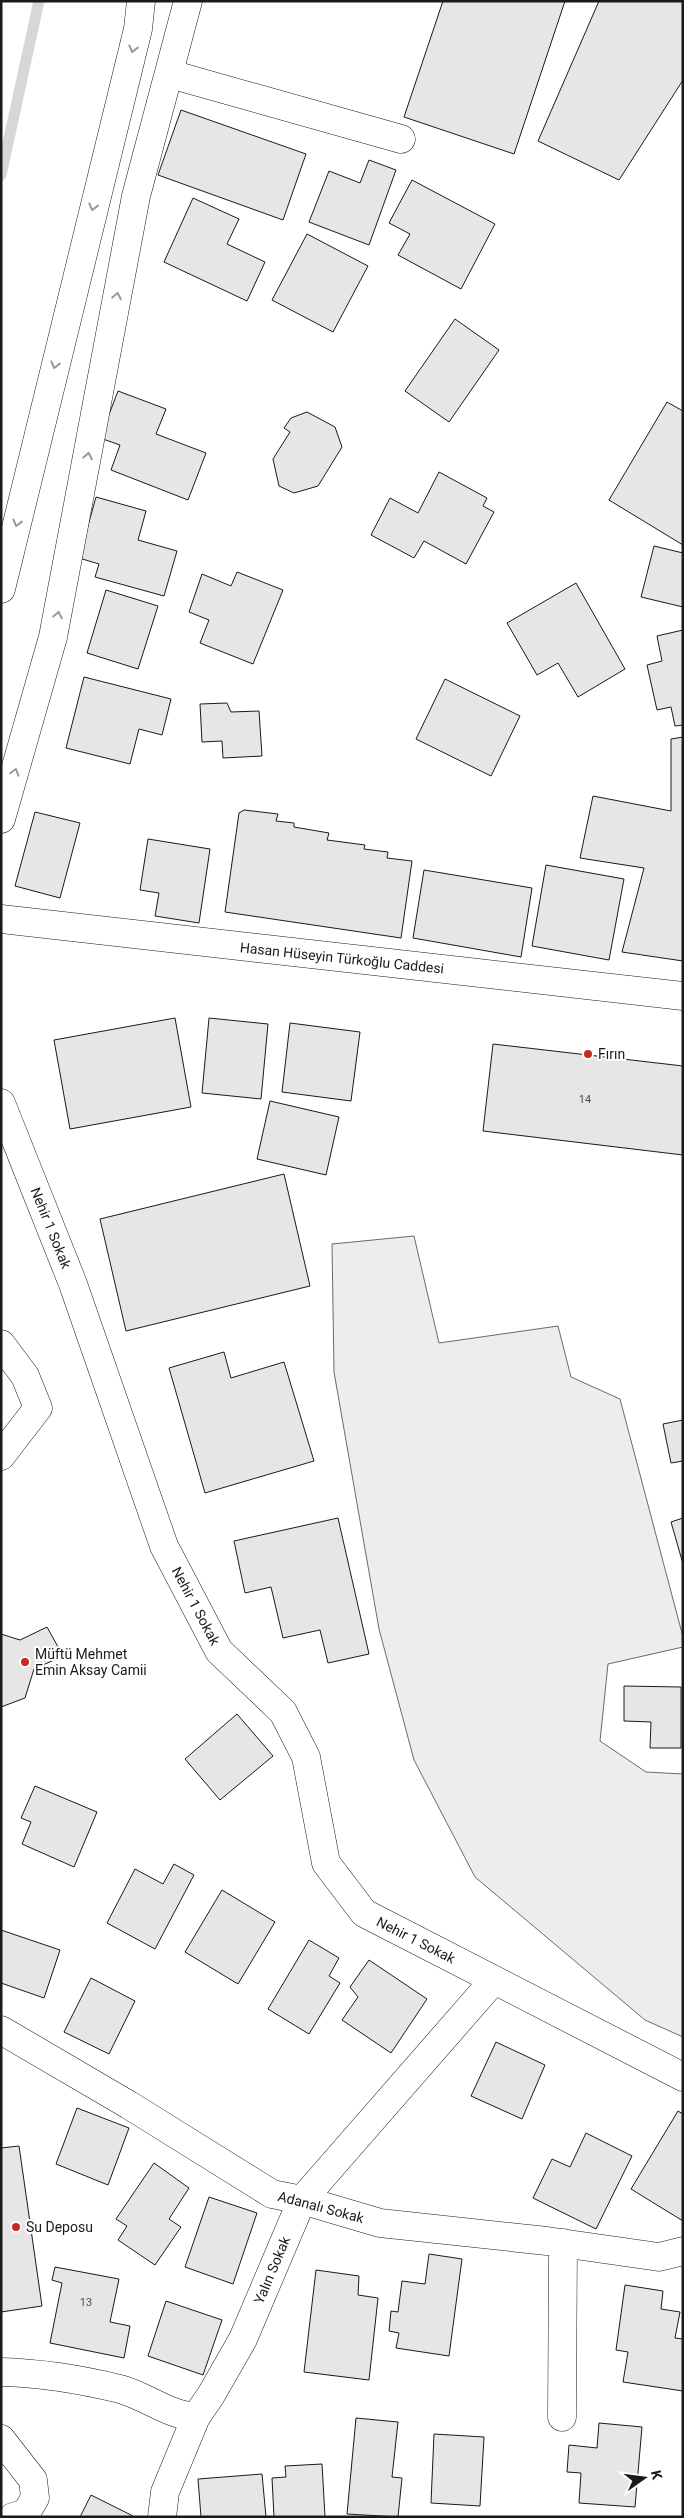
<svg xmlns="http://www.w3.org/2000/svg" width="684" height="2518" viewBox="0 0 684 2518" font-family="Roboto,sans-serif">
	<rect width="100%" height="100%" fill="#fff"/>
	<path fill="#ededed" stroke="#6a6a6a" d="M414,1236L439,1343L558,1326L571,1377L620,1399L683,1637V1647L608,1664L600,1741L646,1772L683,1774V2037L645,2020L475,1877L414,1760L379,1629L334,1372L332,1244Z"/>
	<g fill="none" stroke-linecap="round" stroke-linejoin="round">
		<path stroke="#d7d7d7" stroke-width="11" d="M1,175L39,1"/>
	</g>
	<path fill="#e6e6e6" stroke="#1a1a1a" d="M443,1H565L514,154L404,117Z
		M599,1H683V80L619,180L538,141Z
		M181,110L306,154L283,220L158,175Z
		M369,160L396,170L369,245L309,222L329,171L360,183Z
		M412,180L495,224L461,289L398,255L410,234L389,223Z
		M193,198L239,219L227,244L265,262L247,301L164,262Z
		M307,234L368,266L333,332L272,300Z
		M455,319L499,350L449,422L405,391Z
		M118,391L166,409L156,434L206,453L188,500L111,470L120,445L100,438Z
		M667,402L683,411V545L609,500Z
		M307,412L335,427L342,447L318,486L294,493L279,486L273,459L290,432L284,428L291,418Z
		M439,472L487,498L483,506L494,512L466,564L424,541L414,558L371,535L390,498L418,513Z
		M96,497L146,511L138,540L177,551L164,596L95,577L99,564L79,558Z
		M654,546L683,553V607L641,597Z
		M237,572L283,590L253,664L200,643L209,620L189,612L202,574L231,586Z
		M576,583L625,669L578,697L558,663L537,675L507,623Z
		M106,590L158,606L138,669L87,653Z
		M683,630V725L675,726L671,707L657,710L647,665L662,661L657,636Z
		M84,677L171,699L162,735L139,729L130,764L66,748Z
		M445,679L520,716L491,776L416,739Z
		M227,703L231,712L259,711L262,756L223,758L222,741L202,742L200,704Z
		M683,737V961L622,952L644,868L580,858L593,796L671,811V739Z
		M244,810L278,814L276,821L294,823V827L329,833L327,840L365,845L364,849L388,852L387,858L412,861L401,938L225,912L239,813Z
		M35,812L80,823L60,898L15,886Z
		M148,839L210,849L199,923L155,916L159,893L140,890Z
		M546,865L624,879L609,960L532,946Z
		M424,870L532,888L521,957L413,938Z
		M175,1018L191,1107L70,1129L54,1040Z
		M209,1018L268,1024L261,1099L202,1093Z
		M290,1023L360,1032L351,1101L282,1092Z
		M493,1044L683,1066V1155L483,1131Z
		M270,1101L339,1117L326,1175L257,1159Z
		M284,1174L310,1286L126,1331L100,1219Z
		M224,1352L231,1378L284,1362L314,1461L205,1493L169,1368Z
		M683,1420V1461L671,1463L663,1424Z
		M338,1518L369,1654L328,1663L320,1630L283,1638L271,1587L245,1593L234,1541Z
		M683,1518V1564L671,1522Z
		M47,1627L63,1656L34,1669L25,1698L1,1707V1634L20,1640Z
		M624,1686L681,1687V1748H650L651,1722L624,1721Z
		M237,1714L273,1756L220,1800L185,1759Z
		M35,1786L97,1812L74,1867L22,1844L31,1822L21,1818Z
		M174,1864L194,1875L155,1949L107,1923L135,1869L163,1884Z
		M222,1890L275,1922L238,1984L185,1952Z
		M1,1930L60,1950L44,1998L1,1983Z
		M309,1940L339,1958L329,1976L340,1983L309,2034L268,2009Z
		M369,1960L427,1999L391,2053L342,2020L358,1997L350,1987Z
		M91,1978L135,2001L109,2054L64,2032Z
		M496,2042L545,2065L522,2119L471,2096Z
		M77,2108L129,2128L108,2185L56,2164Z
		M678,2111L683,2114V2221L631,2189Z
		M586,2133L632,2156L596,2229L533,2198L552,2159L570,2167Z
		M19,2146L42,2306L1,2312V2148Z
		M154,2163L189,2188L169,2219L181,2227L155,2265L118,2240L127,2226L116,2219Z
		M209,2197L257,2213L233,2284L185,2267Z
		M429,2254L462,2259L449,2356L396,2348L399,2333L389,2331L391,2311L398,2312L402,2281L425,2284Z
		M55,2267L119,2279L110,2322L130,2326L124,2358L50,2343L62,2283L52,2280Z
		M316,2270L359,2276L358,2295L378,2298L369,2380L304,2372Z
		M625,2285L663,2291L661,2309L680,2312L675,2338L683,2339V2391L623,2382L628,2352L616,2350Z
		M166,2301L222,2320L203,2375L148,2356Z
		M356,2418L398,2422L392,2477L402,2478L398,2517L347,2514Z
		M599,2423L642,2427L635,2507L579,2503L581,2473L567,2472L569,2445L597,2448Z
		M434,2434L484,2437L480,2506L431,2503Z
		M322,2464L325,2517H274L272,2478L286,2477L285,2466Z
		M262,2474L266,2517H201L198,2479Z
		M91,2495L133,2516V2517H80Z"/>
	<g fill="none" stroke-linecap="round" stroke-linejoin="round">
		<defs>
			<path id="minor" d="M170,74L401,139
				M1,1103L73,1284L164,1546L219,1651L283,1712L306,1757L326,1863L364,1913L683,2077
				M1,1344L25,1376L38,1408L1,1456
				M1,2030L129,2105L272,2194L302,2200L380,2223L547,2241L659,2257L683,2251
				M1,2372C40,2373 83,2380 120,2389C146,2396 168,2415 196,2417L211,2395L243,2339L302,2200L494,1980
				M562,2417L563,2243
				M162,2517L165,2492L196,2417"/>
			<path id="tertiary" d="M1,589L138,29L141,1
				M1,819L53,637L136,196L188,1
				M1,2439L33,2480L35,2498L26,2513L13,2517"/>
			<path id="secondary" d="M1,919L683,996"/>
		</defs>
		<use href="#minor" stroke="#1a1a1a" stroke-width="29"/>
		<use href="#tertiary" stroke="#1a1a1a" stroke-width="29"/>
		<use href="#secondary" stroke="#1a1a1a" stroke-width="29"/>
		<use href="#minor" stroke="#fff" stroke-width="28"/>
		<use href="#tertiary" stroke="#fff" stroke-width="28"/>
		<use href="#secondary" stroke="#fff" stroke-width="28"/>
	</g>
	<defs><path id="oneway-chevron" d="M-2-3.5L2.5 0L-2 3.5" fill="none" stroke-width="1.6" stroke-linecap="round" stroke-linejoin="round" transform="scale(1.25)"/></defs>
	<g stroke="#989898">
		<use href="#oneway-chevron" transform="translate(133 49) rotate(104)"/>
		<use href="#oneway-chevron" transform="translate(93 207) rotate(104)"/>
		<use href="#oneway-chevron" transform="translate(117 296) rotate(-79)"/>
		<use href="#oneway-chevron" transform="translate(55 365) rotate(104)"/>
		<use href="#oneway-chevron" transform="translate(88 456) rotate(-79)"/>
		<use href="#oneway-chevron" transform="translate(17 523) rotate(104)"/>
		<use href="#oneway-chevron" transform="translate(58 615) rotate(-79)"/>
		<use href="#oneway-chevron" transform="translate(15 772) rotate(-74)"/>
	</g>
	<g fill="#c62828" stroke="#fff" stroke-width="2">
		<circle cx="588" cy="1054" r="5"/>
		<circle cx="25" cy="1662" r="5"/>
		<circle cx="16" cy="2227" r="5"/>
	</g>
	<g text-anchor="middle" stroke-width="4" stroke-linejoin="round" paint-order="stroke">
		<g font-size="11" fill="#4d4d4d">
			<text x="585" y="1103">14</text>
			<text x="86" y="2306">13</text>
		</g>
		<g font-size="14" fill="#1a1a1a" stroke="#fff">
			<text transform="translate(342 958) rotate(6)" y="5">Hasan Hüseyin Türkoğlu Caddesi</text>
			<text transform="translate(51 1228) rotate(68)" y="5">Nehir 1 Sokak</text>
			<text transform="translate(196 1606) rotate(62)" y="5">Nehir 1 Sokak</text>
			<text transform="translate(416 1940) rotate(27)" y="5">Nehir 1 Sokak</text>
			<text transform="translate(321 2207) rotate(15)" y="5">Adanalı Sokak</text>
			<text transform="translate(272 2270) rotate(-67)" y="5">Yalın Sokak</text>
		</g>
		<g font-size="14" fill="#1a1a1a" stroke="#fff" text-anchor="start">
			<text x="598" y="1059">Fırın</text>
			<text x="35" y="1659">Müftü Mehmet<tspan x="35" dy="16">Emin Aksay Camii</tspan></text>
			<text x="26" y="2232">Su Deposu</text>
		</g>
	</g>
	<rect width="684" height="2518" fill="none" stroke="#1a1a1a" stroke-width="5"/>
	<g transform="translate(644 2478) rotate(76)" stroke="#ffffff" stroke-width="4" paint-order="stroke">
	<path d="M0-4L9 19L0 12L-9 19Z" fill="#1a1a1a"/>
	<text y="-8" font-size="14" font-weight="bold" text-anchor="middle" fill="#1a1a1a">K</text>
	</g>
</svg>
